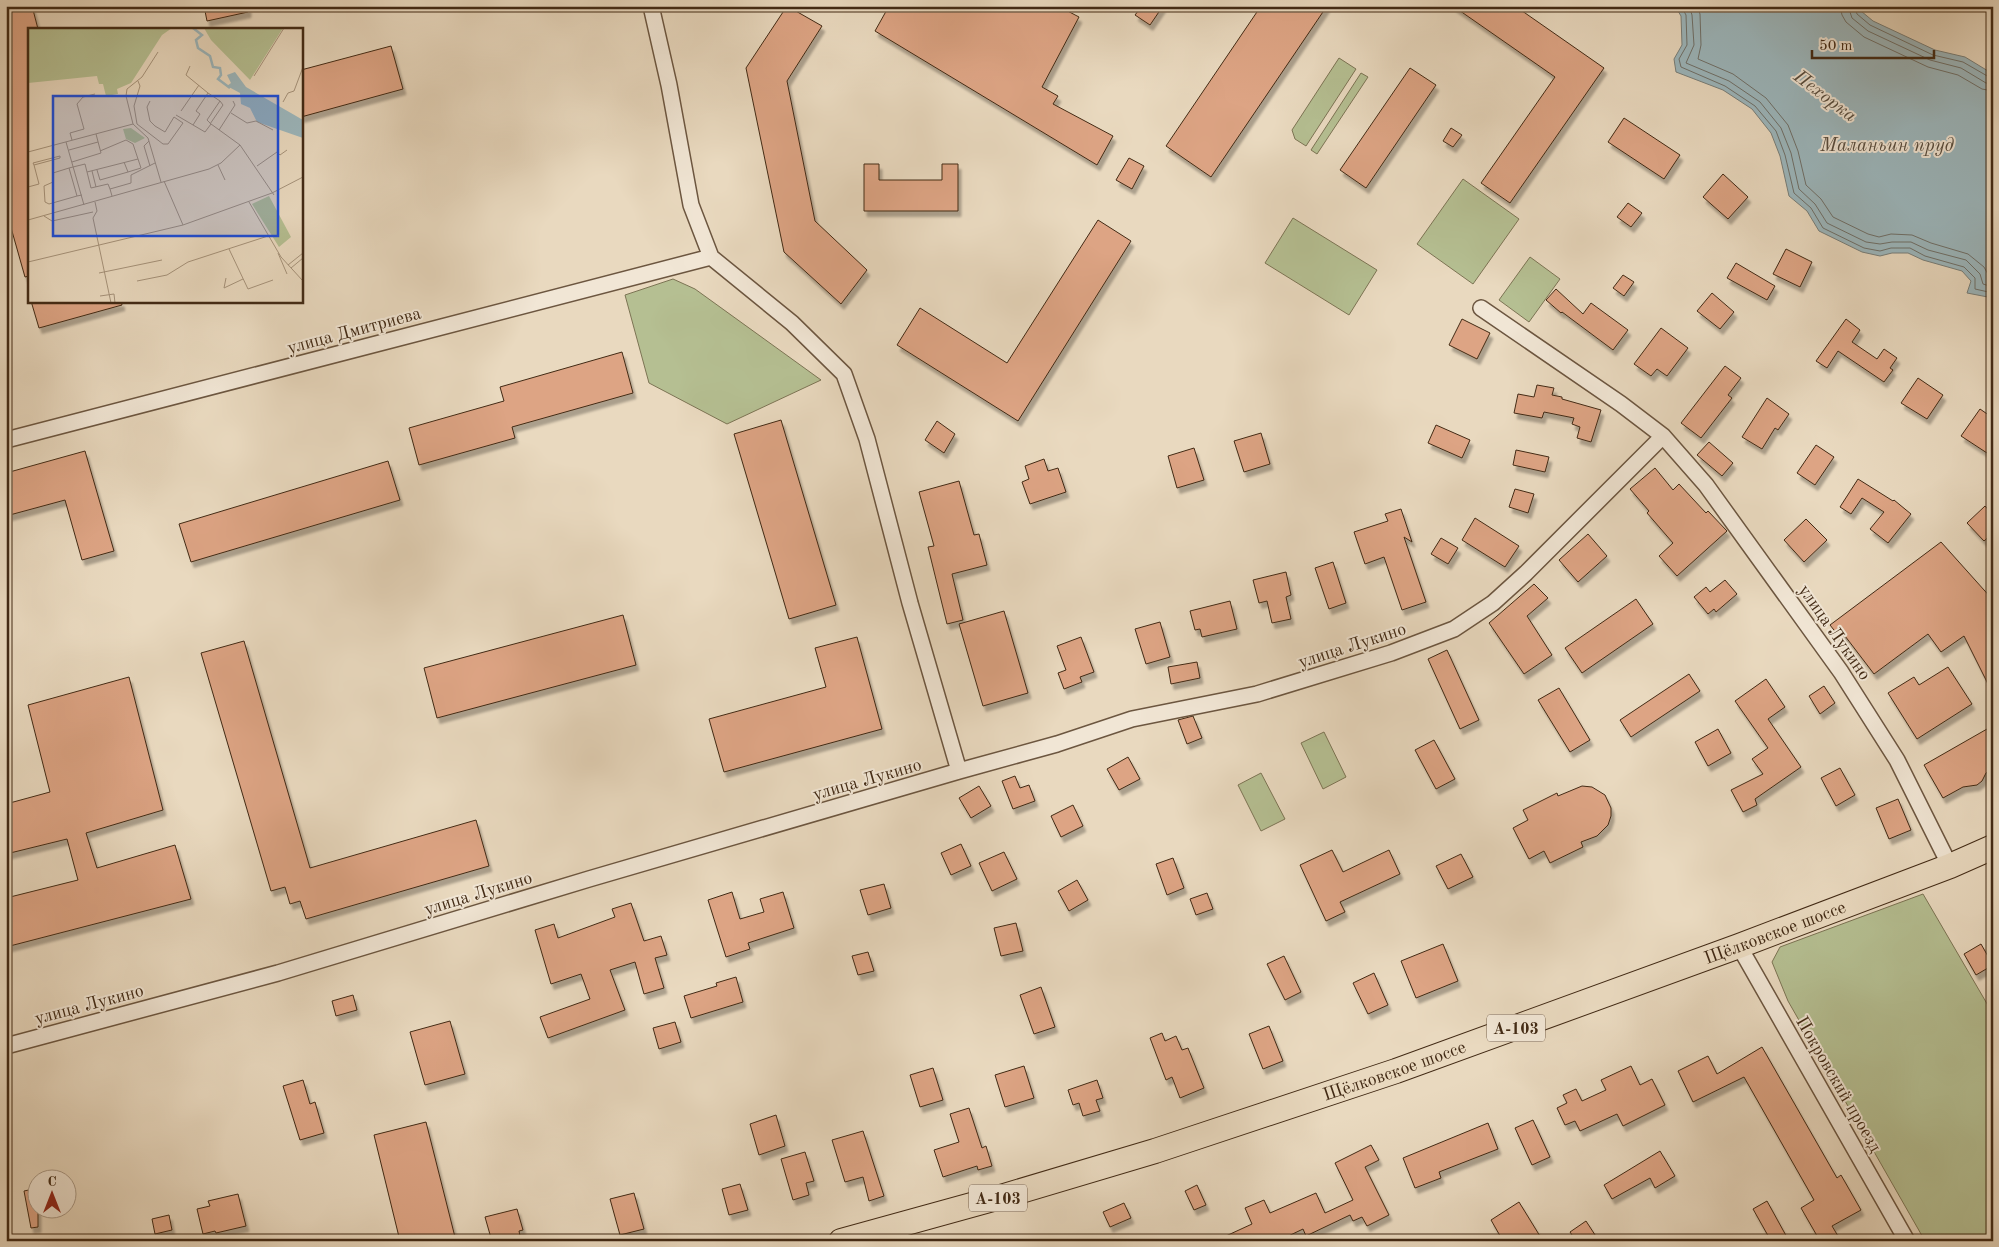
<svg xmlns="http://www.w3.org/2000/svg" width="1999" height="1247" viewBox="0 0 1999 1247" font-family="'Old Standard TT',serif">
	<defs>
		<filter id="shadow"><feDropShadow dx="3" dy="5.5" stdDeviation="1" flood-color="#0004"/></filter>
	</defs>
	<rect width="100%" height="100%" fill="#e9d9bf"/>
	<filter id="stains"><feTurbulence type="fractalNoise" baseFrequency=".004" numOctaves="4"/><feColorMatrix values="0 0 0 0 .2 0 0 0 0 .09 0 0 0 0 .02 0 0 0 .5 -.17"/></filter>
	<radialGradient id="worn" r=".72"><stop offset=".6" stop-color="#630" stop-opacity="0"/><stop offset="1" stop-color="#630" stop-opacity=".3"/></radialGradient>
	<path fill="#b5bf92" stroke="#7c7454" d="M1339,58L1356,69L1306,146L1295,139L1292,130Z
		M1361,73L1368,77L1317,154L1311,150Z
		M1463,179L1519,219L1473,284L1417,244Z
		M1293,218L1377,270L1349,315L1265,263Z
		M1530,257L1560,279L1529,322L1499,300Z
		M673,279L695,289L821,380L727,424L649,383L625,295Z
		M1324,732L1346,777L1323,789L1301,743Z
		M1261,773L1285,819L1261,831L1238,785Z
		M1923,894L1993,1014V1241H1925L1788,1001L1772,962L1780,947Z"/>
	<path fill="#9cb7bd" stroke="#787f7a" d="M1675,6H1858L1861,11L1873,21L1935,50L1965,57L1993,74V298L1967,293L1971,281L1962,271L1923,260L1908,253H1892L1880,256L1862,252L1819,231L1807,211L1789,196L1780,156L1771,133L1752,109L1723,90L1676,72L1674,59L1682,45L1681,16Z"/>
	<g fill="none" stroke-linecap="round" stroke-linejoin="round">
		<path stroke="#6f7069" stroke-width="1" d="M1681,6L1686,15L1687,45L1679,59L1681,67L1725,86L1755,106L1776,131L1785,155L1794,193L1811,208L1823,228L1864,248L1880,251L1891,248H1910L1925,256L1964,267L1975,278V289L1993,293
			M1689,6L1692,15L1694,45L1686,63L1729,81L1760,102L1781,128L1791,153L1799,189L1815,204L1827,223L1866,242L1880,244L1892,242H1911L1928,250L1966,260L1980,274L1983,284L1993,287
			M1697,6L1700,14L1701,45L1698,59L1733,74L1766,98L1788,125L1798,151L1806,185L1821,199L1833,217L1868,234L1879,237L1891,234L1912,235L1931,243L1968,254L1984,267L1990,278L1993,279
			M1840,6L1842,15L1846,22L1864,37L1928,67L1958,75L1982,89L1993,91
			M1848,6L1852,18L1868,31L1930,60L1961,68L1986,83L1993,84
			M1854,6L1857,14L1870,25L1933,55L1963,62L1989,77L1993,78"/>
	</g>
	<path fill="#dda484" stroke="#422a15" filter="url(#shadow)" d="M6,6H32L38,29H29V276L25,277L6,210Z
		M204,6H248V12L207,21Z
		M787,6L822,26L787,81L815,221L867,270L841,304L784,252L746,68Z
		M889,6H1058L1079,17L1042,87L1058,96L1053,104L1113,136L1097,165L875,31Z
		M1142,6H1163L1150,25L1135,15Z
		M1261,6H1327L1211,177L1166,146Z
		M1453,6H1515L1604,68L1510,203L1481,183L1555,77Z
		M391,46L403,89L301,117V70Z
		M1410,68L1436,85L1366,188L1340,170Z
		M1624,118L1680,155L1664,179L1608,142Z
		M1451,128L1462,135L1453,147L1443,141Z
		M1129,158L1144,166L1132,189L1116,180Z
		M864,164H879V180H942V164H958V211H864Z
		M1723,174L1748,197L1728,219L1703,197Z
		M1628,203L1642,213L1631,227L1617,217Z
		M1098,220L1131,241L1018,421L897,345L920,308L1007,363Z
		M1786,249L1812,262L1800,287L1773,274Z
		M1736,263L1775,286L1767,300L1727,278Z
		M1623,275L1634,282L1624,296L1613,288Z
		M1556,289L1583,314L1591,303L1628,330L1613,350L1562,312L1561,313L1546,300Z
		M1712,293L1734,312L1720,329L1697,311Z
		M31,301H121L122,305L39,328Z
		M1462,319L1490,333L1477,359L1449,345Z
		M1846,319L1860,330L1852,342L1877,359L1884,349L1897,358L1890,368L1893,370L1884,382L1838,351L1827,368L1816,361Z
		M1661,328L1688,348L1667,376L1657,369L1651,376L1634,364Z
		M622,352L633,393L512,427L515,438L419,465L409,428L504,401L500,387Z
		M1725,366L1741,378L1728,395L1732,398L1701,438L1681,423Z
		M1918,378L1943,395L1927,419L1901,403Z
		M1537,385L1554,388L1552,395L1562,397V399L1601,410L1591,442L1577,438L1580,427L1572,424L1574,418L1544,412L1542,418L1514,413L1518,394L1534,397Z
		M1767,398L1789,414L1778,430L1775,428L1762,449L1742,437Z
		M1980,409L1993,418V444L1987,453L1961,436Z
		M781,420L836,605L789,619L734,434Z
		M937,421L955,434L944,453L925,440Z
		M1436,425L1470,440L1462,458L1428,443Z
		M1261,433L1270,464L1244,472L1234,441Z
		M1709,442L1733,463L1722,476L1697,455Z
		M1816,445L1834,457L1815,485L1797,473Z
		M1194,448L1204,480L1177,488L1168,456Z
		M1516,450L1549,457L1545,472L1513,465Z
		M85,451L114,551L82,560L65,500L6,516V473Z
		M1044,459L1048,471L1058,468L1066,492L1030,504L1022,482L1029,479L1025,466Z
		M388,461L400,500L191,562L179,524Z
		M1655,468L1673,490L1679,484L1706,513L1708,511L1727,531L1677,576L1659,556L1673,543L1647,513L1649,511L1630,489Z
		M1858,479L1893,501L1894,500L1911,514L1888,543L1870,529L1884,512L1862,498L1851,514L1840,507Z
		M959,481L974,535L979,534L987,565L952,574L963,620L947,624L928,547L934,546L919,492Z
		M1515,489L1534,494L1528,513L1509,507Z
		M1985,506L1993,515V533L1984,541L1967,523Z
		M1401,509L1412,542L1404,537L1426,602L1402,610L1384,557L1365,564L1354,532L1388,521L1385,514Z
		M1475,518L1519,546L1505,567L1462,540Z
		M1806,519L1827,540L1804,562L1784,540Z
		M1588,534L1607,556L1578,582L1559,560Z
		M1441,538L1458,548L1448,564L1431,554Z
		M1941,542L1993,600V694L1964,636L1941,652L1928,634L1874,674L1845,636L1841,639L1830,625Z
		M1333,562L1346,603L1329,609L1315,568Z
		M1286,572L1291,595L1286,597L1291,619L1272,623L1267,601L1259,603L1253,580Z
		M1725,580L1737,594L1716,612L1714,609L1708,614L1694,597L1706,587L1710,592Z
		M1534,584L1548,598L1527,616L1552,655L1524,674L1489,623Z
		M1636,599L1653,624L1582,673L1565,648Z
		M1230,601L1237,629L1202,637L1200,629L1195,630L1190,611Z
		M1004,611L1028,693L983,706L959,624Z
		M623,615L636,665L437,718L424,668Z
		M1160,622L1170,657L1146,664L1135,629Z
		M857,637L882,729L724,772L709,719L826,687L815,648Z
		M1081,637L1094,672L1080,677L1082,682L1064,689L1058,673L1066,670L1057,646Z
		M244,641L310,868L476,820L489,866L306,919L300,901L290,904L285,887L271,891L201,653Z
		M1447,650L1479,720L1460,729L1428,659Z
		M1197,662L1200,678L1171,684L1168,667Z
		M1948,667L1972,704L1917,739L1888,693L1914,677L1919,685Z
		M1689,674L1700,691L1631,737L1620,720Z
		M129,677L163,810L86,833L97,868L175,845L191,899L6,947V898L78,880L67,839L6,854V804L50,792L28,705Z
		M1766,679L1785,707L1768,719L1801,767L1755,799L1757,805L1743,812L1731,790L1763,774L1752,759L1768,748L1735,701Z
		M1824,686L1835,703L1820,714L1809,696Z
		M1559,688L1590,740L1570,752L1538,700Z
		M1193,716L1202,738L1187,744L1178,720Z
		M1718,729L1731,753L1708,766L1695,742Z
		M1987,729L1993,738V769L1986,773L1982,781L1977,785L1963,787L1943,798L1924,765Z
		M1434,740L1455,779L1436,789L1415,750Z
		M1128,757L1140,779L1119,790L1107,769Z
		M1840,768L1855,795L1836,806L1821,778Z
		M1015,776L1020,788L1029,785L1035,801L1013,809L1002,781Z
		M979,786L991,806L971,818L959,798Z
		M1582,786L1592,787L1605,795L1611,808V816L1608,825L1597,836L1581,842L1583,847L1550,863L1544,851L1529,859L1513,828L1528,820L1523,810L1557,793L1558,796Z
		M1898,799L1911,830L1889,839L1876,808Z
		M1073,805L1083,826L1061,837L1051,816Z
		M961,844L971,866L951,875L941,853Z
		M1332,850L1343,872L1389,850L1400,874L1340,902L1345,912L1326,921L1300,865Z
		M1004,852L1017,879L992,891L979,863Z
		M1461,854L1473,877L1448,889L1436,866Z
		M1173,858L1184,888L1167,895L1156,864Z
		M1077,880L1088,900L1069,911L1058,891Z
		M884,884L891,908L868,915L860,890Z
		M732,892L740,919L764,912L760,899L783,892L794,928L748,943L750,949L726,957L708,900Z
		M1207,893L1213,909L1196,915L1190,899Z
		M631,903L644,941L661,936L667,955L655,958L664,988L644,994L635,962L610,970L625,1010L548,1038L540,1017L590,999L581,974L551,984L535,930L554,924L558,938L615,917L612,909Z
		M1016,923L1023,951L1001,956L994,928Z
		M1443,944L1458,981L1416,998L1401,961Z
		M1981,944L1993,965L1976,975L1964,954Z
		M868,952L874,971L858,975L852,956Z
		M1284,956L1301,992L1285,1000L1267,964Z
		M1374,973L1388,1005L1368,1014L1353,983Z
		M736,977L743,1002L691,1018L684,996L717,986L716,983Z
		M1041,987L1055,1027L1034,1034L1020,995Z
		M353,995L357,1010L336,1016L332,1001Z
		M450,1021L465,1074L425,1085L410,1032Z
		M675,1022L681,1042L659,1049L653,1028Z
		M1269,1026L1283,1061L1263,1069L1249,1034Z
		M1162,1033L1165,1041L1176,1036L1182,1050L1188,1048L1204,1088L1180,1098L1172,1077L1166,1080L1150,1038Z
		M1762,1047L1837,1178L1841,1175L1861,1210L1832,1226L1841,1241H1820L1801,1208L1814,1200L1744,1077L1693,1102L1678,1071L1708,1056L1717,1074Z
		M1024,1066L1034,1098L1005,1107L995,1075Z
		M1631,1066L1640,1085L1652,1079L1665,1105L1623,1126L1617,1114L1580,1131L1575,1121L1565,1125L1557,1108L1567,1103L1563,1095L1576,1089L1582,1101L1606,1090L1601,1080Z
		M933,1068L943,1100L920,1107L910,1075Z
		M303,1080L310,1104L315,1102L324,1133L300,1140L283,1086Z
		M1097,1080L1103,1098L1096,1100L1100,1111L1083,1116L1079,1103L1073,1105L1068,1090Z
		M969,1108L982,1148L986,1146L992,1166L978,1170L977,1166L943,1177L934,1150L959,1142L950,1114Z
		M776,1115L785,1146L759,1155L750,1124Z
		M1533,1120L1550,1157L1532,1165L1515,1128Z
		M426,1122L456,1241H400L374,1135Z
		M1488,1123L1498,1149L1439,1172L1441,1178L1415,1188L1403,1158Z
		M863,1131L884,1196L869,1201L863,1177L845,1182L832,1140Z
		M1371,1145L1379,1160L1365,1167L1389,1215L1367,1226L1362,1217L1353,1221L1350,1215L1306,1236L1303,1229L1278,1241H1215L1252,1224L1245,1208L1264,1200L1270,1213L1316,1193L1325,1213L1353,1200L1335,1163Z
		M1660,1151L1675,1176L1655,1188L1650,1178L1612,1199L1604,1185Z
		M805,1152L814,1181L806,1183L809,1195L793,1200L781,1159Z
		M740,1184L748,1210L729,1215L722,1189Z
		M1197,1185L1206,1205L1194,1210L1185,1191Z
		M38,1188V1227L31,1228L24,1191Z
		M634,1193L644,1229L620,1235L610,1199Z
		M238,1194L246,1226L216,1233L215,1231L203,1234L197,1209L210,1206L208,1201Z
		M1767,1201L1789,1241H1771L1753,1209Z
		M1519,1202L1543,1241H1503L1491,1220Z
		M1124,1203L1131,1218L1110,1227L1103,1212Z
		M517,1209L523,1230L519,1231L521,1241H499L498,1237L491,1238L485,1217Z
		M169,1215L172,1230L155,1234L152,1219Z
		M1586,1221L1599,1241H1576L1570,1232Z"/>
	<g fill="none" stroke-linecap="round" stroke-linejoin="round">
		<defs>
			<path id="minor" d="M651,6L669,85L691,205L711,257L792,323L844,374L867,439L910,603L959,771
				M1481,308L1621,404L1663,436L1706,485L1841,672L1897,760L1950,866
				M6,440L711,257
				M1739,946L1907,1241
				M6,1046L278,973L589,879L959,771L1057,744L1132,719L1257,694L1391,653L1454,629L1493,603L1526,573L1663,436"/>
			<g id="primary">
				<path id="s1" d="M841,1241L1004,1196L1155,1151L1396,1071L1739,946L1950,866L1993,847"/>
			</g>
		</defs>
		<use href="#minor" stroke="#6c5640" stroke-width="18"/>
		<use href="#primary" stroke="#422a15" stroke-width="26"/>
		<use href="#minor" stroke="#f1e6d5" stroke-width="15"/>
		<use href="#primary" stroke="#e9d9bf" stroke-width="24"/>
	</g>
	<g text-anchor="middle" stroke-width="4" stroke-linejoin="round" paint-order="stroke">
		<g fill="#f1e6d5" stroke="#76624f" stroke-width="1">
			<rect x="1487" y="1014.5" width="58" height="27" rx="4"/>
			<rect x="969" y="1184.5" width="58" height="27" rx="4"/>
		</g>
		<g font-size="16" font-weight="bold" fill="#422a15">
			<text x="1516" y="1034">А-103</text>
			<text x="998" y="1204">А-103</text>
		</g>
		<g font-size="18" fill="#422a15" stroke="#f1e6d5">
			<text transform="translate(354 330) rotate(-15)" y="6">улица Дмитриева</text>
			<text transform="translate(1835 632) rotate(55)" y="6">улица Лукино</text>
			<text transform="translate(1352 645) rotate(-18)" y="6">улица Лукино</text>
			<text transform="translate(867 779) rotate(-16)" y="6">улица Лукино</text>
			<text transform="translate(478 893) rotate(-17)" y="6">улица Лукино</text>
			<text dy="6" stroke="none"><textPath href="#s1" startOffset="984">Щёлковское шоссе</textPath></text>
			<text transform="translate(89 1004) rotate(-15)" y="6">улица Лукино</text>
			<text dy="6" stroke="none"><textPath href="#s1" startOffset="579">Щёлковское шоссе</textPath></text>
			<text transform="translate(1839 1084) rotate(60)" y="6">Покровский проезд</text>
		</g>
		<g font-size="19" font-style="italic" fill="#584d3f" stroke="#f1e6d5">
			<text transform="translate(1826 95) rotate(37)" y="7">Пехорка</text>
			<text x="1887" y="151">Маланьин пруд</text>
		</g>
	</g>
	<g transform="translate(28 28)">
		<rect width="275" height="275" fill="#e9d9bf"/>
		<path d="M0,0H144L134,7L103,55L89,61L90,66L78,68L75,56H71L69,48L0,55ZM176,0H255L222,52L183,12ZM103,100L117,110L107,115L98,111L95,101ZM241,168L263,209L251,219L224,176Z" fill="#b5bf92"/>
		<path d="M207,44L218,59L275,92V110L229,94L222,80L213,76L212,65L199,58L203,55L199,47Z" fill="#9cb7bd"/>
		<path fill="none" stroke="#9cb7bd" stroke-width="2.5" d="M165,0L174,7L168,12L170,20L182,28L185,39L192,40L193,47L190,51L202,60"/>
		<path fill="none" stroke="#a6937b" stroke-width="1" d="M130,24L114,49L99,61L98,68L105,96L120,110L133,154M162,38L158,47L180,65L168,83L172,86L165,97M226,48L256,0M110,53L112,58L106,78L109,96L135,116H140L155,95L146,89L137,104L127,98L122,93L119,79L122,73M180,65L192,73L179,92L183,96M255,74L260,65L266,63L275,39M153,83L171,57M203,85L219,95L228,93L245,102M148,87L177,104L183,96L212,117L246,167M182,96L195,77L192,73M191,102L207,77L205,73M44,112L42,105L56,101L49,76L55,69L67,66M121,113L116,118L122,138M38,114L56,177M41,122L70,114M72,123L98,112L105,116L113,140L100,144L96,134M0,124L105,96M32,128V130L6,137L5,135ZM44,134L73,125L68,106M190,137L197,152M229,138L249,124L252,127L259,122M41,140L25,145V154L16,158L17,174L21,176L49,168M69,142L72,152L100,144M64,143L68,159M59,144L110,131M136,153L155,197M0,159L11,156L6,137M54,167L49,168L41,140L57,136L63,160L80,156L82,161M84,168L82,161L103,155V147L127,135M67,174L69,183L65,190L83,275M221,174L253,229L275,253M16,188L24,193L65,184M0,192L181,141L193,135L212,117M201,221L220,261L245,252M250,225L259,246M0,234L155,197L244,165L275,149M260,237L275,225M263,240L275,230M71,245L134,232M198,250L196,260L215,251M109,253L139,247L160,234L240,208M72,268L86,266L87,275"/>
		<path fill="#1d4ed8" fill-opacity="0.15" stroke="#1d4ed8" stroke-width="2.5" d="M25,68H250V208H25Z"/>
		<rect width="275" height="275" fill="none" stroke="#422a15" stroke-width="2.5"/>
	</g>
	<rect width="1999" height="1247" fill="none" stroke="#e9d9bf" stroke-width="25"/>
	<rect x="8" y="8" width="1984" height="1232" fill="none" stroke="#422a15" stroke-width="2.5"/>
	<rect x="12" y="12" width="1974" height="1222" fill="none" stroke="#422a15"/>
	<g transform="translate(52 1194)"><circle r="24" fill="#f1e6d5" stroke="#ab9b88"/>
	<path d="M0-4L9 19L0 12L-9 19Z" fill="#8f2418"/>
	<text y="-8" font-size="14" font-weight="bold" text-anchor="middle" fill="#422a15">С</text>
	</g>
	<path d="M1812 50v8h122v-8" fill="none" stroke="#422a15" stroke-width="2.5"/>
	<text x="1819" y="50" font-size="15" fill="#422a15" stroke="#f1e6d5" stroke-width="4" paint-order="stroke">50 m</text>
	<rect width="100%" height="100%" filter="url(#stains)"/>
	<rect width="100%" height="100%" fill="url(#worn)"/>
</svg>
